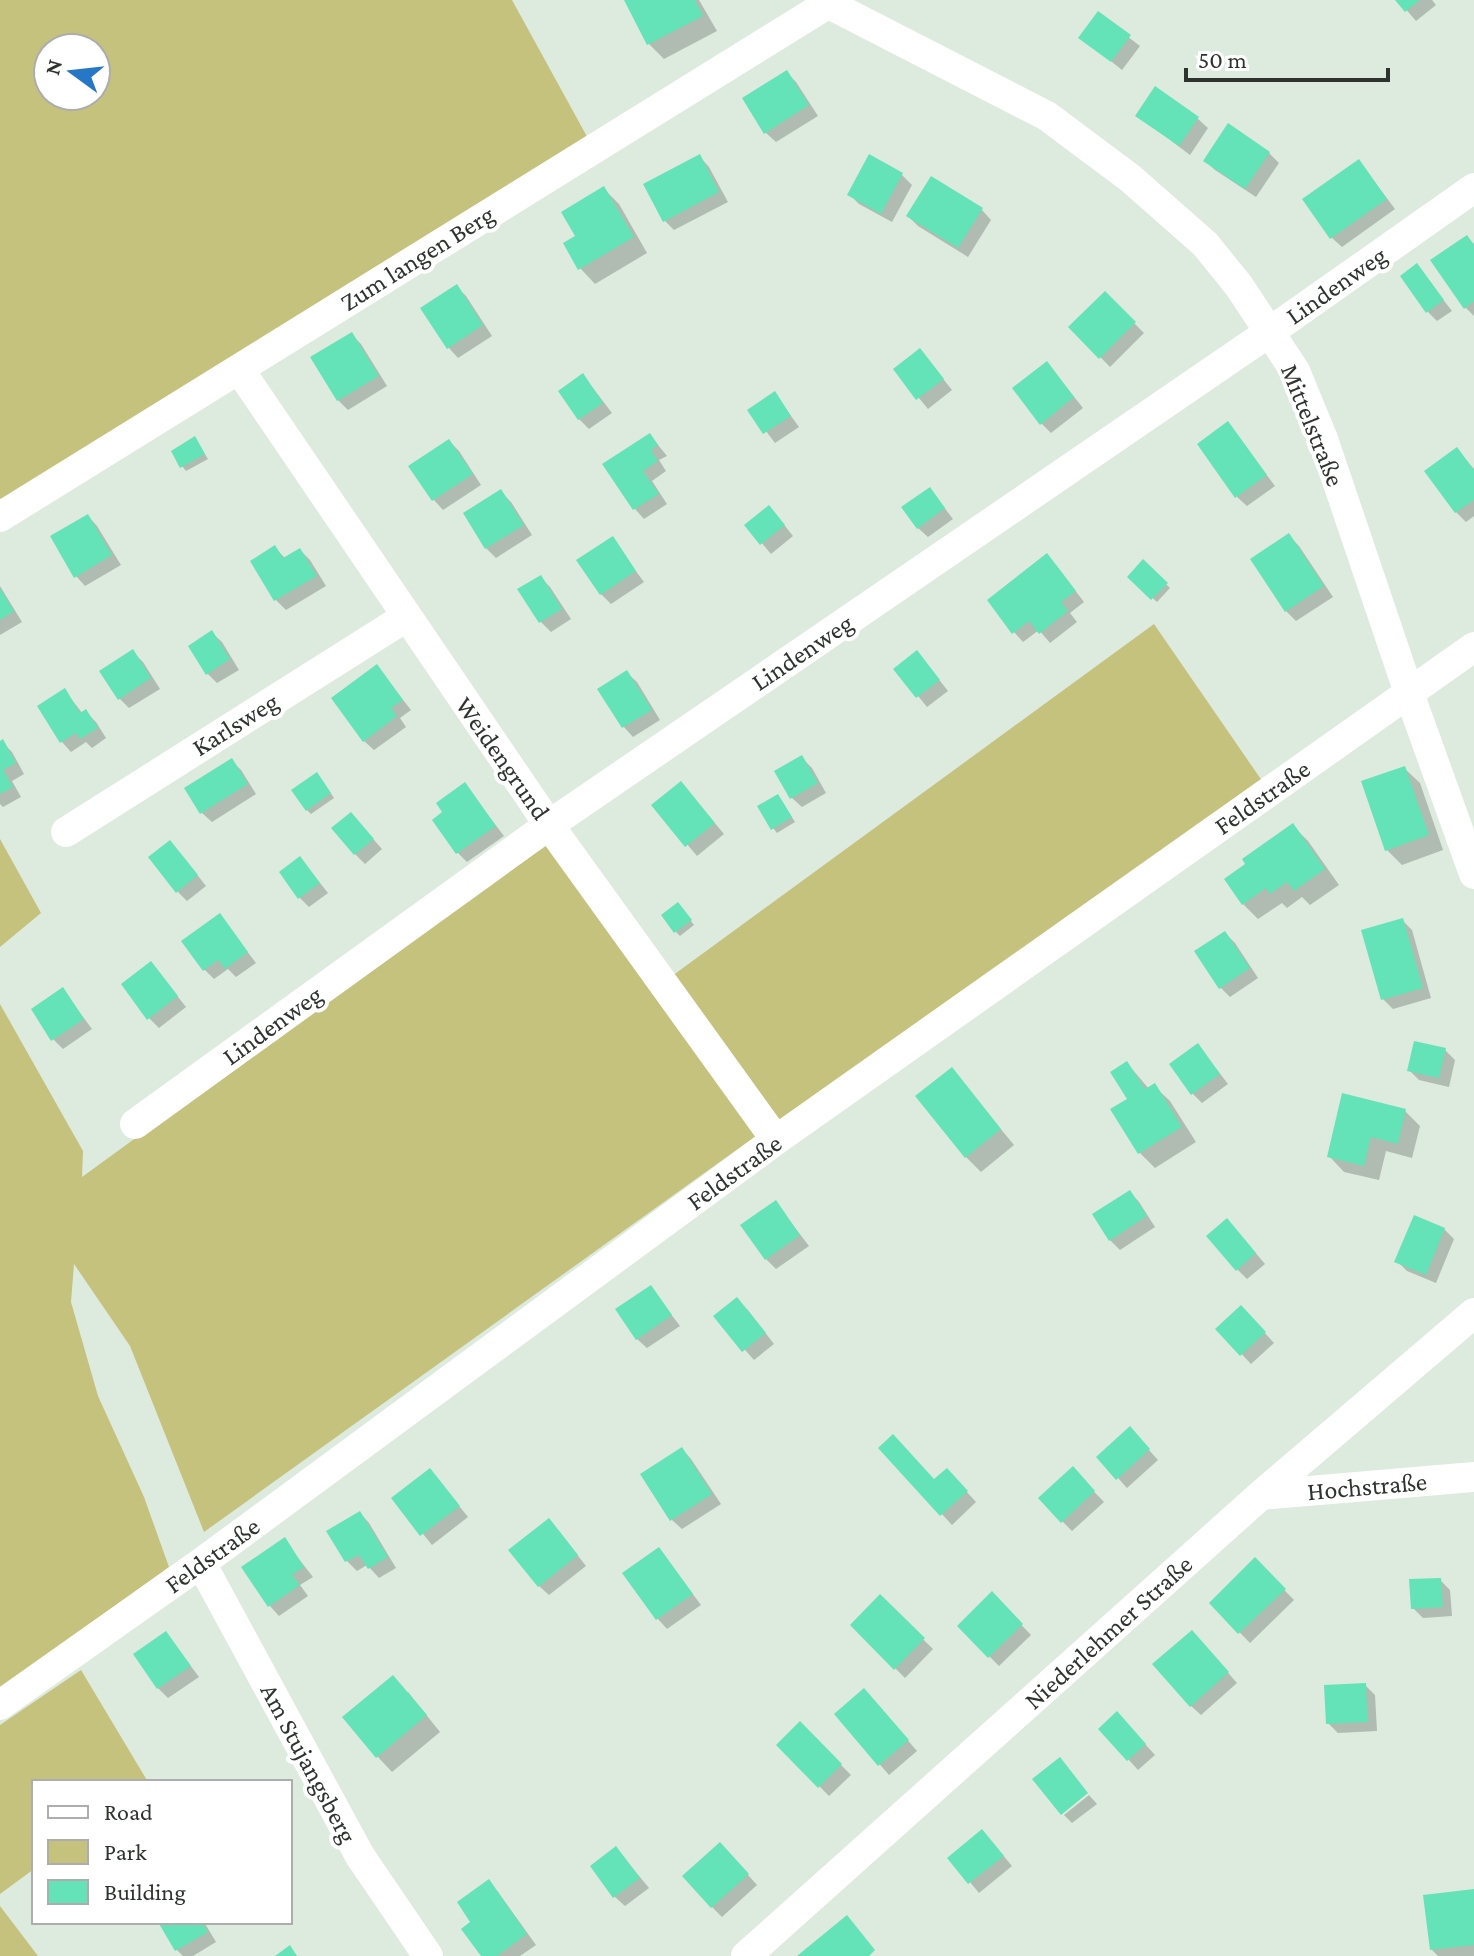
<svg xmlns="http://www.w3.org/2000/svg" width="1474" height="1956" viewBox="0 0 1474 1956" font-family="'Crimson Pro',serif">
	<rect width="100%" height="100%" fill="#ddeade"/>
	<path fill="#c5c27e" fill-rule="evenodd" d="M0,0H512L590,142L0,517ZM48,48H96V96H48Z
		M1154,624L1267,788L774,1124L672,976Z
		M0,839L41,913L0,947Z
		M547,839L760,1133L204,1532L130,1346L74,1264L71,1302L98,1396L144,1497L169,1567L0,1690V1004L83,1151L82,1177Z
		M81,1670L148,1782H34V1869L0,1894V1725Z
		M0,1906L38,1956H0Z"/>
	<path fill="#0003" d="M626,0H699L717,31L664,59L649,44Z
		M1398,0H1432L1436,5L1416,21Z
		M1098,14L1140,46L1122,70L1081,37Z
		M786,72L796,82L818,116L776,142L766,133Z
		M1137,115L1198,119L1208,128L1190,155Z
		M1269,153L1279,163L1256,197L1215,170L1205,160Z
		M700,157L709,167L728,202L674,230L664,220Z
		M870,157L902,175L912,185L892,222L859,204L850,195Z
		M1359,161L1395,209L1342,247L1332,238Z
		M604,189L619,204L647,253L595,284L580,268L578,237Z
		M982,210L991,220L968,257L918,226L908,216Z
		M1467,237L1474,244V316L1465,307Z
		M1417,266L1452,311L1437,321L1428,312Z
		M456,286L466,296L492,336L458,358L449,348L423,308Z
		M1105,294L1144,333L1110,367L1071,327Z
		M351,334L361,344L387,386L348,410L338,400Z
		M920,350L952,390L928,409L895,369Z
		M1056,374L1083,408L1051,433L1041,423Z
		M583,375L612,413L589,429L579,419Z
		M775,394L799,427L775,443L750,410Z
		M1228,424L1275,486L1247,506L1237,497Z
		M650,435L667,456L659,460L666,471L652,481L667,504L644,519L635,509Z
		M195,439L208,459L186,471L182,466Z
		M449,441L459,451L481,485L443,510L434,500L411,466Z
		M1457,450L1474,469V516L1466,522L1456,512Z
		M930,489L953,519L928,537L918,528Z
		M501,492L511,502L532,535L496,558L486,548Z
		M88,516L97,526L121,565L85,586L76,576Z
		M778,517L793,536L771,554L747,525Z
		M1289,536L1299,546L1333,597L1296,621L1286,611Z
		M612,539L644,582L611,604L601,594Z
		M275,548L286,559L300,550L310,560L326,586L286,610L276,600L252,561Z
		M1143,562L1170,588L1157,602L1130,577Z
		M1056,565L1084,602L1070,613L1077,622L1050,643L1039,630L1023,642L1014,632Z
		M540,577L550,587L571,619L551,632L541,622L520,590Z
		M0,586L22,622L0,635Z
		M212,633L222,642L239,670L217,683L207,673Z
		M133,652L143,662L160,689L129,708L119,698Z
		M926,663L948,691L927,707L896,669Z
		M377,667L411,710L400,718L406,727L374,750L364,741Z
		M627,673L637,682L660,720L633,737L624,727Z
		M65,691L83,714L86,712L96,722L106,738L92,748L86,742L71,752L62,742Z
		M2,742L12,752L24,774L12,781L21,797L3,807L0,804V743Z
		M802,758L812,768L826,793L802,807L792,798Z
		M231,760L241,770L256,794L212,822L202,813Z
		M1404,768L1420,783L1443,850L1402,865L1387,850Z
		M321,779L334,798L311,814L307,810Z
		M681,783L724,834L697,856L654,805Z
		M465,785L504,836L467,862L457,852Z
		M778,796L795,822L777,833L773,828Z
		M360,824L382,849L365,864L355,854Z
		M1293,826L1308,841L1339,885L1310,905L1302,897L1287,908L1282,903L1258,919L1243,904Z
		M180,853L206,886L187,901L178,892Z
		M300,858L328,893L309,907L300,898Z
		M682,909L694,925L680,936L676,932Z
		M220,916L256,963L236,977L228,969L214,979L204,969Z
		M1402,920L1412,930L1431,998L1393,1009L1383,999Z
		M1225,933L1235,943L1258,978L1230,997L1220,987Z
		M160,974L186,1007L159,1028L149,1018Z
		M63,990L92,1029L63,1049L53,1039Z
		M1198,1045L1228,1084L1202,1103L1192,1093Z
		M1445,1050L1455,1060L1449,1087L1419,1080L1409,1070Z
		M1127,1063L1149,1089L1154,1086L1170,1101L1196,1142L1155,1168L1140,1153L1113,1110L1129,1099Z
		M952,1070L1014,1145L981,1172L966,1157Z
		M1405,1111L1420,1126L1412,1158L1386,1151L1379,1180L1344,1172L1329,1156Z
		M1130,1192L1139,1202L1155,1227L1120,1250L1110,1240Z
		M776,1203L809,1246L776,1269L766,1259Z
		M1444,1229L1454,1239L1436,1283L1407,1271L1397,1261Z
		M1237,1231L1265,1264L1247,1279L1237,1269Z
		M651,1288L680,1326L647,1348L637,1339Z
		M747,1309L774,1344L754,1360L716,1317Z
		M1250,1317L1274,1343L1251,1364L1218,1329Z
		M1139,1439L1158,1460L1127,1488L1118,1478Z
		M881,1448L934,1481L956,1480L976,1502L952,1525Z
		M682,1449L691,1459L721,1504L682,1529L672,1520Z
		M430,1470L468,1517L432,1545L394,1498Z
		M1082,1479L1104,1502L1072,1531L1062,1521Z
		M360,1513L369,1523L396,1568L379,1578L367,1565L357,1571L347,1561Z
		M558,1530L586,1566L549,1595L539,1586Z
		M284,1540L313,1577L300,1585L308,1596L279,1616L270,1606Z
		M659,1549L701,1605L667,1629L658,1619Z
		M1255,1560L1294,1600L1250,1643L1211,1603Z
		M1440,1580L1450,1590L1452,1616L1423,1618L1413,1608Z
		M992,1594L1031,1635L999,1666L959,1626Z
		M880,1597L933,1649L905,1678L852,1625Z
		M166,1633L199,1677L168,1698L158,1688Z
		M1201,1642L1237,1683L1201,1715L1191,1706Z
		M1365,1685L1375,1695L1377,1731L1338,1733L1328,1723Z
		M408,1692L440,1732L392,1772L377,1756Z
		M874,1701L917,1751L889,1775L836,1714Z
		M800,1724L851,1775L829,1796L779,1745Z
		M1127,1724L1155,1755L1138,1770L1101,1729Z
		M1089,1795L1097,1804L1072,1823L1064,1815Z
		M992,1842L1012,1866L979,1893L950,1858Z
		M616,1848L649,1888L625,1906L615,1897Z
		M730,1855L757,1885L722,1917L712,1907Z
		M489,1882L498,1892L536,1945L520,1956H483L473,1923Z
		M1474,1891V1956H1438L1432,1950Z
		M204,1922L216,1942L193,1956H183L177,1950L161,1923Z"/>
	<path fill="#64e2b8" d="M624,0H695L703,16L647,45Z
		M1395,0H1420L1405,12Z
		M1098,11L1131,35L1111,62L1078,38Z
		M787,70L809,105L764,134L742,98Z
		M1155,86L1199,117L1179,146L1135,116Z
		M1228,123L1270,152L1245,189L1203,161Z
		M700,154L719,192L663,222L643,184Z
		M869,154L903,173L881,214L847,195Z
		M1359,159L1387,199L1330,239L1302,199Z
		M931,176L983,208L958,248L906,216Z
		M604,186L634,237L578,270L563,243L575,236L561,212Z
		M1467,235L1474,245V301L1464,309L1430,260Z
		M1417,263L1444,300L1426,313L1400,276Z
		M457,284L483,325L447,349L420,308Z
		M1105,291L1136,322L1099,359L1068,327Z
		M352,332L379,376L337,401L310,357Z
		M920,348L944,379L916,400L893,369Z
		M1047,361L1074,397L1040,425L1012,388Z
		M583,373L603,403L578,420L558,391Z
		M775,391L791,416L763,434L747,410Z
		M1228,421L1267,475L1235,498L1197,444Z
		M650,433L658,445L651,450L658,461L643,471L659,494L633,510L602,464Z
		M195,436L205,454L180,468L171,451Z
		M449,439L473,474L432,501L408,466Z
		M1457,447L1474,470V500L1455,513L1424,471Z
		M930,487L945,508L917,529L901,507Z
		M501,489L524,525L485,549L463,513Z
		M769,505L785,525L760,545L744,525Z
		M88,514L112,555L74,578L50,536Z
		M1289,533L1324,586L1285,612L1250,559Z
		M613,536L636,571L600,595L576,560Z
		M275,545L283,558L300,548L317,576L274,601L250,561Z
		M1047,553L1076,591L1061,602L1068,611L1039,634L1029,621L1012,634L987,600Z
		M1143,559L1168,583L1151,600L1127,577Z
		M541,575L562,609L539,623L517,589Z
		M0,588L14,611L0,620Z
		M212,630L230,659L206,675L188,646Z
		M133,649L151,678L118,700L99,671Z
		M917,650L940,680L916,698L893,669Z
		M377,664L403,700L391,708L397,716L363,742L331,698Z
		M627,670L652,710L622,728L597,689Z
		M65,688L80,713L86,709L98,728L80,739L76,733L60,743L37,706Z
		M3,739L16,763L3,770L13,787L0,794V741Z
		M802,755L818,783L790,799L774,771Z
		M232,758L248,784L200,814L184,788Z
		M1405,766L1429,835L1385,851L1361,781Z
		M317,772L331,793L306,811L291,790Z
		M681,781L715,823L685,847L651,805Z
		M465,782L496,826L456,854L432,820L442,812L436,803Z
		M778,794L792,817L771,830L757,806Z
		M351,812L374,839L354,855L331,828Z
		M1293,823L1325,869L1294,891L1287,882L1270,894L1266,888L1242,905L1224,879L1245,864L1242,859Z
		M170,840L198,875L176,893L148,857Z
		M300,856L320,883L298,899L279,872Z
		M678,902L692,920L674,933L661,915Z
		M220,913L248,952L225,969L218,960L203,971L181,941Z
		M1403,918L1423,988L1381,1000L1361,930Z
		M1225,931L1250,968L1219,989L1194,951Z
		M151,961L178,996L147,1020L121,984Z
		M63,987L84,1019L51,1041L31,1009Z
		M1414,1041L1446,1048L1439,1078L1407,1071Z
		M1198,1043L1220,1074L1191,1095L1169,1064Z
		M1127,1061L1145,1089L1155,1083L1182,1127L1138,1154L1110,1109L1127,1099L1110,1072Z
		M952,1067L1001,1129L965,1158L915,1096Z
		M1342,1093L1406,1109L1398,1144L1371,1137L1364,1166L1327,1157Z
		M1130,1190L1147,1216L1109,1241L1092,1214Z
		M776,1200L800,1235L765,1260L740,1225Z
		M1414,1215L1445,1228L1426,1275L1394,1262Z
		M1227,1218L1256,1253L1236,1271L1206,1236Z
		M651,1285L672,1315L636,1340L615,1309Z
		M737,1297L766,1333L742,1352L713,1316Z
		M1241,1305L1266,1332L1240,1356L1215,1329Z
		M1130,1426L1150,1449L1116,1480L1096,1457Z
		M893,1434L934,1479L947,1468L968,1491L940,1516L878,1448Z
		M682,1447L712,1494L670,1521L640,1474Z
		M1073,1466L1095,1491L1061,1523L1038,1498Z
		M430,1468L460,1506L420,1536L391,1498Z
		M360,1511L388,1557L368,1569L359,1555L345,1562L326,1531Z
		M549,1518L578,1555L538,1587L508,1550Z
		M285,1537L304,1567L292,1575L300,1585L268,1607L241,1567Z
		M659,1547L693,1594L656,1620L622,1573Z
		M1255,1557L1286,1589L1238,1634L1209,1603Z
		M1441,1578L1443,1607L1411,1609L1409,1579Z
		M992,1591L1023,1624L988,1658L957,1626Z
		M880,1594L925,1638L894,1670L850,1625Z
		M1192,1630L1229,1672L1190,1707L1152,1664Z
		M166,1631L191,1666L157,1689L133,1654Z
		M393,1675L427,1715L376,1758L342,1717Z
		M1366,1683L1368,1722L1326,1724L1324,1685Z
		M864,1688L909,1740L878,1766L834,1714Z
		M1117,1711L1146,1744L1127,1761L1098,1729Z
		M800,1721L842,1764L818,1788L776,1745Z
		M1060,1757L1088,1793L1061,1815L1032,1779Z
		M982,1829L1004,1856L968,1884L947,1858Z
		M720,1842L749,1874L711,1908L682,1876Z
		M616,1846L640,1878L613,1898L590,1866Z
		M489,1879L527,1934L497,1956H481L461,1929L470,1922L457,1902Z
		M1474,1889V1945L1430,1950L1423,1895Z
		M847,1915L875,1950L869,1956H797Z
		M158,1922H202L208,1932L175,1951Z
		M290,1945L297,1956H275Z"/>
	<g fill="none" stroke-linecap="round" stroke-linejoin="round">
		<path stroke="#fff" stroke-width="30" d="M821,0L1047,116L1130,178L1205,244L1239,286L1295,371L1323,439L1409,693L1474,874
			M239,369L549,825L776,1140
			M0,517L834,0
			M66,832L406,617
			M135,1124L549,825L1271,331L1474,188
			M1261,1495L1474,1477
			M201,1563L360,1856L428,1956
			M0,1705L201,1563L776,1140L1474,647
			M746,1956L1261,1495L1474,1313"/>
	</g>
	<g text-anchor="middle" stroke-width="8" stroke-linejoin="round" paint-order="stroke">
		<g font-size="26" fill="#2f332f" stroke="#fff">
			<text transform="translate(417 258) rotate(-32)" y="9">Zum langen Berg</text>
			<text transform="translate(1336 285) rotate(-35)" y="9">Lindenweg</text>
			<text transform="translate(1313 425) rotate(68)" y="9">Mittelstraße</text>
			<text transform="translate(802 652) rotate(-34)" y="9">Lindenweg</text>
			<text transform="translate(235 724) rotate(-32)" y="9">Karlsweg</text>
			<text transform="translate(503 758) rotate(55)" y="9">Weidengrund</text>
			<text transform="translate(1262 797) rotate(-35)" y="9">Feldstraße</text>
			<text transform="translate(272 1025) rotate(-36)" y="9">Lindenweg</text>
			<text transform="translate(734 1172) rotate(-36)" y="9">Feldstraße</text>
			<text transform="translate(1367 1486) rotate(-5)" y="9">Hochstraße</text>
			<text transform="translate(212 1555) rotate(-36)" y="9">Feldstraße</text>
			<text transform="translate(1108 1632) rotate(-42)" y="9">Niederlehmer Straße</text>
			<text transform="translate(309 1763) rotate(62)" y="9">Am Stujangsberg</text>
		</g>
	</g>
	<rect x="32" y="1780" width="260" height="144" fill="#ffffff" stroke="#acadac" stroke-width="2"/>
	<rect x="48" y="1806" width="40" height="12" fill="#ffffff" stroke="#acadac" stroke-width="2"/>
	<text x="104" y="1820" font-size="24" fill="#2f332f">Road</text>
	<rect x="48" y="1840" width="40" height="24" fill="#c5c27e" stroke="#acadac" stroke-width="2"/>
	<text x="104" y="1860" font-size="24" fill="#2f332f">Park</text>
	<rect x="48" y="1880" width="40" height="24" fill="#64e2b8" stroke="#acadac" stroke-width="2"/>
	<text x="104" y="1900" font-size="24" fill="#2f332f">Building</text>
	<g transform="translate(72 72) rotate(285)"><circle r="38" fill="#ffffff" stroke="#acadac" stroke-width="2"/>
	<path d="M0-6L14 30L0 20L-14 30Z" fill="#2678c7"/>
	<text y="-12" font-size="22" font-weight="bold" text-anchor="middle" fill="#2f332f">N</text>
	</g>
	<path d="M1186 68v12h202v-12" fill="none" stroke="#2f332f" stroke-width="4"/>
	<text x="1198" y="68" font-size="24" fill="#2f332f" stroke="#ffffff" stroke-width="6" paint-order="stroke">50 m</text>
</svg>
